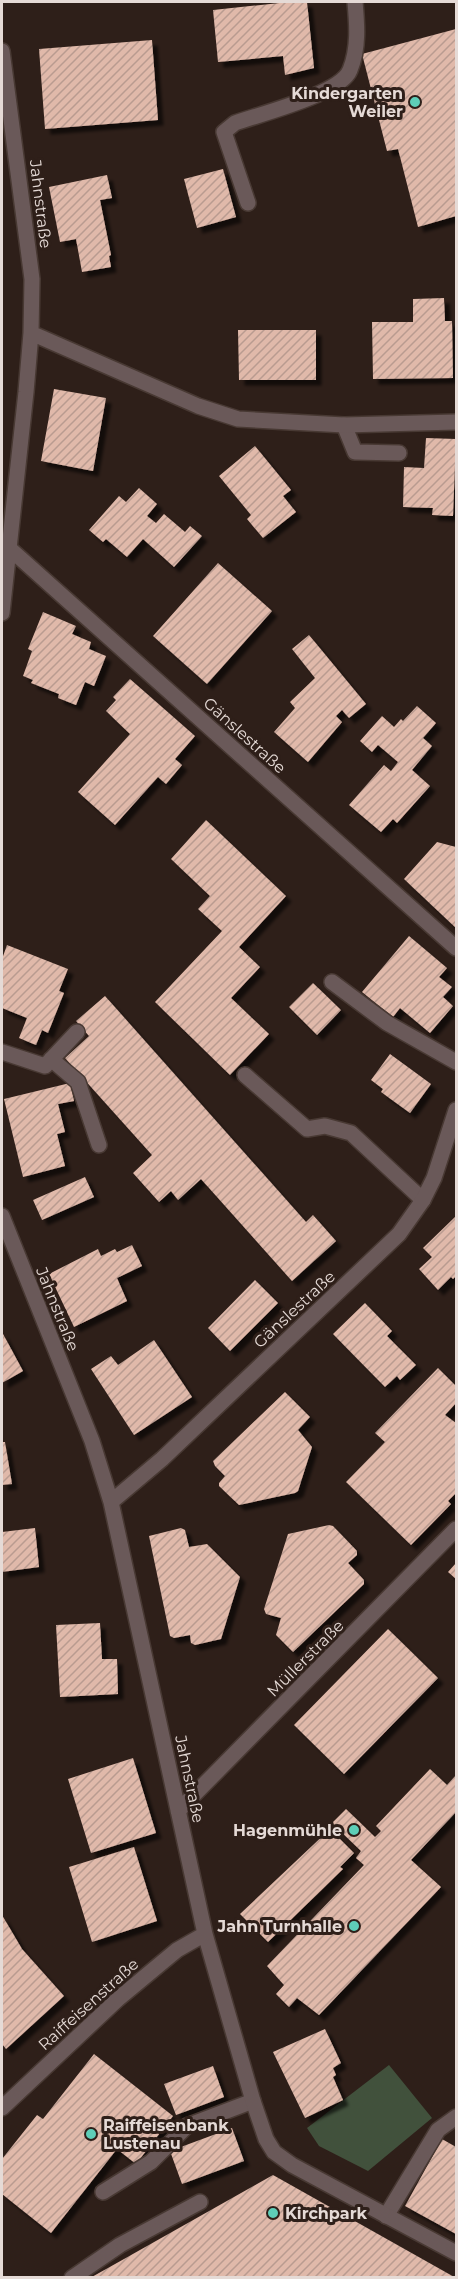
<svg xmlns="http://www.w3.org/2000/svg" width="458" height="2279" viewBox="0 0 458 2279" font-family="Montserrat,sans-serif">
	<defs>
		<pattern id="building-hatch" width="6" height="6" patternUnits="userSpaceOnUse" patternTransform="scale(1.5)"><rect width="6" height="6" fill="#e0b9aa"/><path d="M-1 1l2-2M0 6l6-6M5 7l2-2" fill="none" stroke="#b99b90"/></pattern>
		<filter id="shadow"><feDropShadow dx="5.5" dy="5.5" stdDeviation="1.5" flood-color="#0009"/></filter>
	</defs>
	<rect width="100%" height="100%" fill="#2e1f19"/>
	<path fill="#41513c" d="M389,2065L432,2118L368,2171L319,2146L307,2128Z"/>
	<path fill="url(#building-hatch)" filter="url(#shadow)" d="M289,2H307L314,68L285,75L283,56L218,62L213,10Z
		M456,29V216L418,227L398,149L387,151L362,54Z
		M152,40L158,120L45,129L39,49Z
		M223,169L236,217L197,228L184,179Z
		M107,175L112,198L100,200L111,255L109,256L111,267L82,272L76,239L60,242L49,187Z
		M444,298L445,321H452L453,378L373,379L372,322H413V299Z
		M238,330H316V380H239Z
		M54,389L106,398L93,471L41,461Z
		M426,438L456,439L453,516L432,515L433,508L403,507L404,467L424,468Z
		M255,446L291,490L283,496L296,512L263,538L247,519L251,515L219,476Z
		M139,488L157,504L147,516L156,523L164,514L185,532L190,526L202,536L174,567L143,539L127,557L106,539L103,542L89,530L119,496L126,502Z
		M218,563L272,611L207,684L153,636Z
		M43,612L76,626L72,634L91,642L89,649L106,656L94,686L85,682L76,705L58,698L59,694L31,683L33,680L23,676L32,651L28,649Z
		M309,635L366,704L349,718L342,710L336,716L342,722L308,762L274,732L295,708L290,702L315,678L292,649Z
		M130,679L195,736L175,759L182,765L166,784L158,777L115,825L78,792L130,734L106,711L116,700L113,697Z
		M417,706L436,723L423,738L432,746L412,770L430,786L397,823L393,819L381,832L349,805L384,765L391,771L398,762L378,745L372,752L360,741L382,716L394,727L401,719L403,721Z
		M206,820L286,896L239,947L260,967L231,998L269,1034L230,1075L155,1002L222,931L198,909L210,896L171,859Z
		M437,842L456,847V928L404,879Z
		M409,936L447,968L439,977L452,987L443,997L453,1006L430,1033L400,1008L393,1017L362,992Z
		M7,945L68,969L59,991L64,993L48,1033L42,1030L36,1045L19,1038L27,1018L2,1008V959Z
		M313,983L341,1010L317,1035L289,1007Z
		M105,996L306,1222L313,1215L336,1241L292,1281L201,1179L178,1200L171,1191L159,1202L133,1173L152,1155L65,1058L89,1036L76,1021Z
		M390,1054L431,1084L410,1113L381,1092L383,1089L371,1080Z
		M70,1083L74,1101L58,1104L65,1132L57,1134L65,1166L23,1177L4,1099Z
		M85,1177L94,1197L42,1220L33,1200Z
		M456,1216V1276L453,1279L451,1277L438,1290L419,1269L432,1257L423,1248Z
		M132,1245L142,1266L117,1278L127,1301L74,1327L49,1274L98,1249L101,1256L115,1249L117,1252Z
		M255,1280L278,1303L230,1351L208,1328Z
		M365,1303L392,1331L387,1336L416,1365L400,1380L397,1376L385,1387L333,1334Z
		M2,1332L23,1371L2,1383Z
		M154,1340L192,1397L134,1435L91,1369L111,1356L118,1365Z
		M438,1368L456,1386V1403L445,1415L456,1423V1493L448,1501L451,1504L411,1545L346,1482L385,1442L375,1433Z
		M285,1392L310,1417L298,1430L312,1447L298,1491L295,1493L239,1505L219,1486V1483L225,1476L215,1466L213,1461Z
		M2,1442H5L12,1484L2,1485Z
		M329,1525L333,1526L357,1551V1555L348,1563L364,1580V1584L293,1652L276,1635L281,1618L266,1614L264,1609L288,1534Z
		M35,1528L39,1567L2,1572V1532Z
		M181,1528L185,1530L189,1547L207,1544L240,1577L221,1639L195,1645L191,1643L190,1635L174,1638L170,1636L149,1536Z
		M456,1563V1579L448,1572Z
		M100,1623L102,1659H117L118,1694L60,1697L56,1625Z
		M388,1629L438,1678L344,1774L294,1725Z
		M133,1758L156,1833L91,1853L68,1779Z
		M430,1769L447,1785L456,1775V1812L411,1860L441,1887L319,2015L297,1998L289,2007L276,1994L284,1985L267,1966L364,1865L356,1858L361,1851L332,1823L346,1809L375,1837L381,1831L376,1826Z
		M330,1829L354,1853L340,1867L343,1869L268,1942L240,1914Z
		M134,1847L157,1921L92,1942L69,1867Z
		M2,1915L22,1949L64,1996L6,2049L2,2044Z
		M325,2029L341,2063L333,2068L336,2075L333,2077L343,2100L305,2118L273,2052Z
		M94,2054L173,2116L136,2164L117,2149L51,2233L2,2194V2159L37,2115L43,2119Z
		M213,2066L224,2097L176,2115L164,2084Z
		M232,2128L244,2161L182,2184L170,2151Z
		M442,2139L456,2147V2234L405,2206Z
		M273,2175L456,2278H90L124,2259Z"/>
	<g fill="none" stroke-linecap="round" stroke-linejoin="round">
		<defs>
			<path id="lane" d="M248,203L224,132L235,123C260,114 341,94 350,70C359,48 357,24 355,2
				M344,425L355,452L399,453
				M332,982L387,1023L456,1062
				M2,1052L45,1066L77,1032
				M51,1059L78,1082L99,1145
				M245,1075L307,1129L325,1126L351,1133L423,1200
				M103,2192L151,2162L187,2126L253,2101
				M386,2216L438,2130L456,2117
				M72,2278L120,2245L200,2202"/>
			<path id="street" d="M2,51L32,279L31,333L26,392L2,613
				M31,333L198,406L238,419L344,425L456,422
				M9,548L456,948
				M2,1216L92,1441L111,1502L205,1934L253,2101L266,2139L274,2152L292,2165L456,2253
				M111,1502L162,1459L399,1234L423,1200L434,1178L456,1110
				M178,1811L456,1529
				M2,2108L118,1999L177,1950L205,1934"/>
		</defs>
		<use href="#lane" stroke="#483933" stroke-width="18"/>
		<use href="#street" stroke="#483933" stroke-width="18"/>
		<use href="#lane" stroke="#6a5959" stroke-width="15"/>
		<use href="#street" stroke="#6a5959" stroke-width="15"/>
	</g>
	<g fill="#5eceb8" stroke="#2e1f19" stroke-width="2">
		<circle cx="415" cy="102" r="6"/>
		<circle cx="354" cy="1830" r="6"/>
		<circle cx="354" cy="1926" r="6"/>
		<circle cx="91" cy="2134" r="6"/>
		<circle cx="273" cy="2213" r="6"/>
	</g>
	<g text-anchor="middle" stroke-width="6" stroke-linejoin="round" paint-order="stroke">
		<g font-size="16" font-weight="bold" fill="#e5dad6" stroke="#2e1f19" text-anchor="end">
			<text x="403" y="99">Kindergarten<tspan x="403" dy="18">Weiler</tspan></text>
			<text x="342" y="1836">Hagenmühle</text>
			<text x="342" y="1932">Jahn Turnhalle</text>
			<text x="103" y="2131" text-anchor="start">Raiffeisenbank<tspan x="103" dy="18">Lustenau</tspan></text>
			<text x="285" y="2219" text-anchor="start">Kirchpark</text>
		</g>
		<g font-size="16" fill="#e5dad6" stroke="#2e1f19">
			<text transform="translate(41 204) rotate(83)" y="6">Jahnstraße</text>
			<text transform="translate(245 735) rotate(42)" y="6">Gänslestraße</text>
			<text transform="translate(58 1309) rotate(68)" y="6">Jahnstraße</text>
			<text transform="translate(294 1309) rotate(-43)" y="6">Gänslestraße</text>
			<text transform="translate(305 1658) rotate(-45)" y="6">Müllerstraße</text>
			<text transform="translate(190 1779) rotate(78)" y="6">Jahnstraße</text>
			<text transform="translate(88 2004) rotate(-42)" y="6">Raiffeisenstraße</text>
		</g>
	</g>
	<rect width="458" height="2279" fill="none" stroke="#e5dad6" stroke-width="6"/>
</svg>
